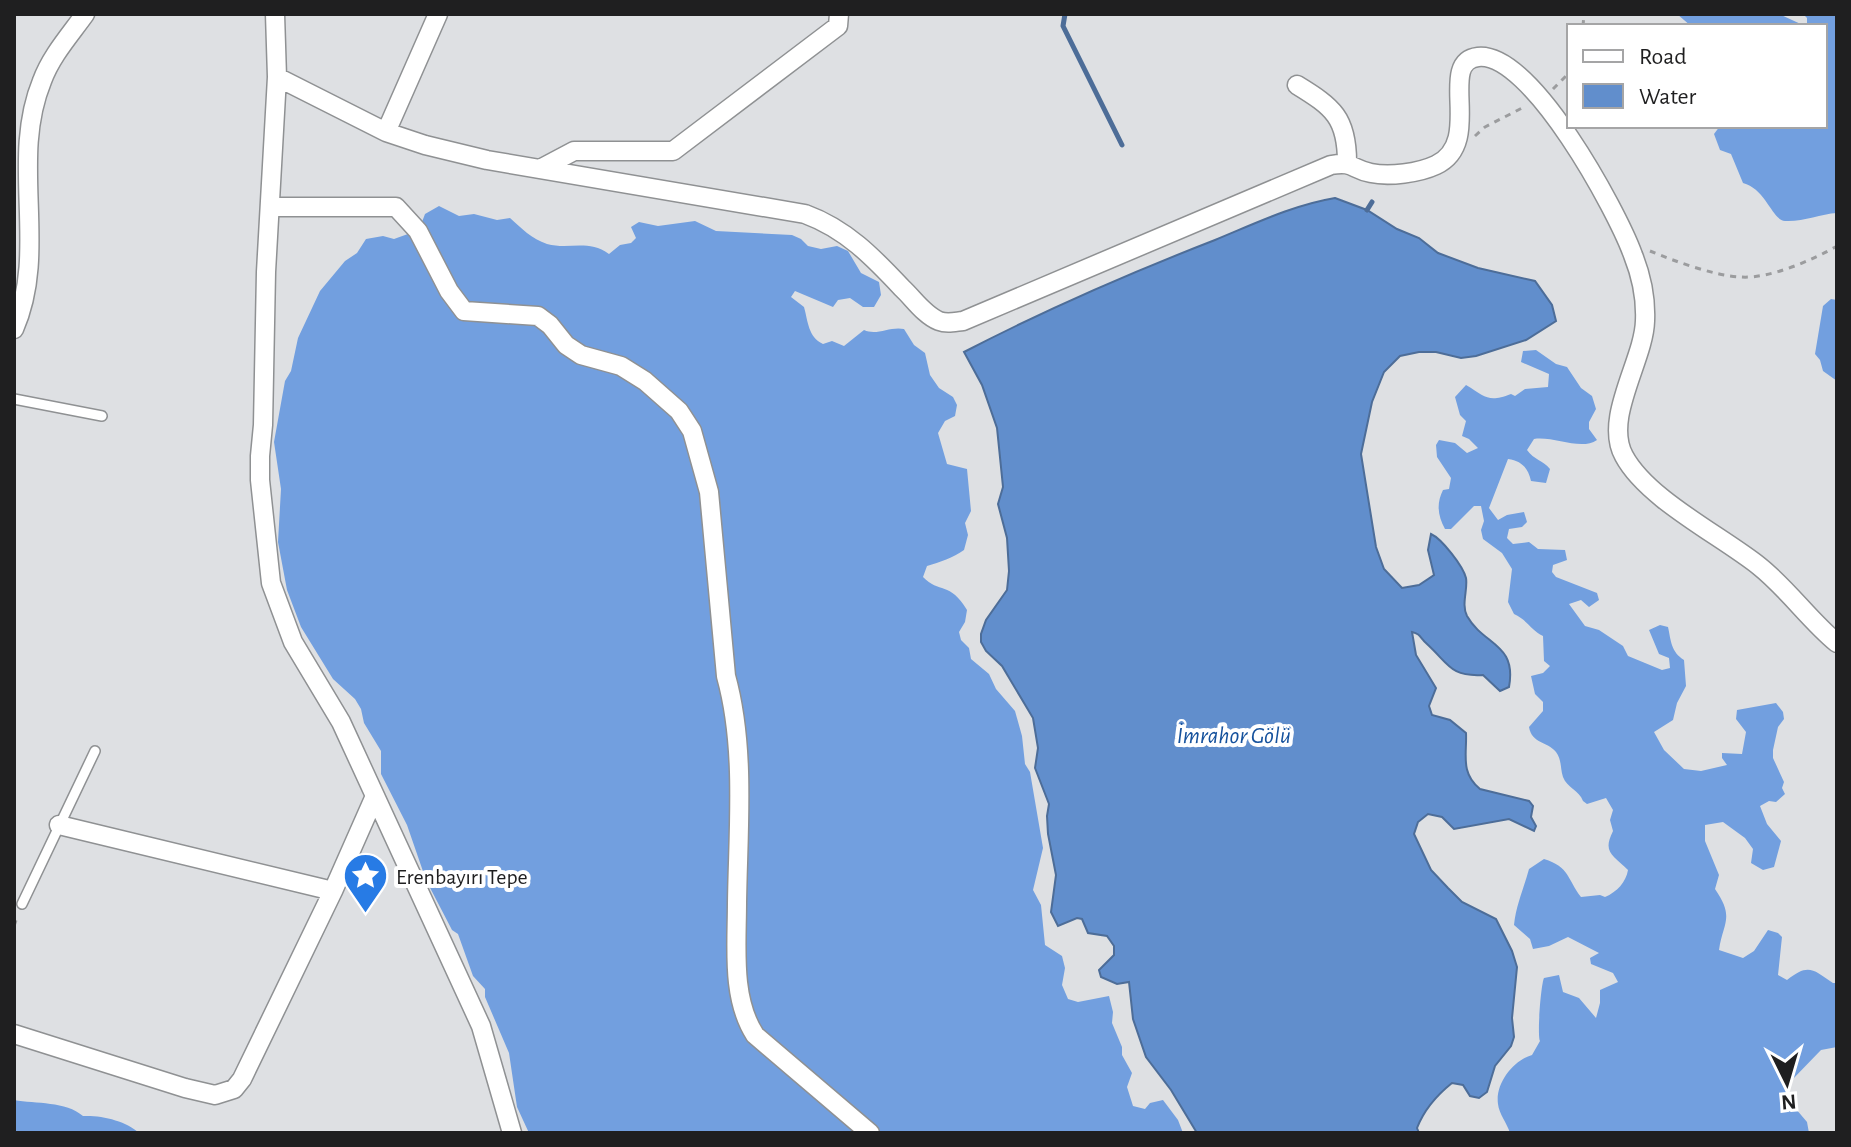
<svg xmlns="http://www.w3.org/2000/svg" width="1851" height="1147" viewBox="0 0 1851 1147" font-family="'Alegreya Sans',sans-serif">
	<rect width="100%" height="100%" fill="#dee0e3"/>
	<path fill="#729fdf" d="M1677,14H1779L1805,26H1691Z
		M1803,14H1837V213C1820,214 1803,222 1785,221C1772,220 1766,189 1743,183L1731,154L1720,150L1714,134L1720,126H1825V26H1807V18Z
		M439,206L459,216L474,214L497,220L510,218C521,228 532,239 547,244C569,250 588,239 609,254L620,245L631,243L636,238L631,227L639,222L658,226L695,221L716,231L792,235L801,239L808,246L821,249L837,246L848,251L861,273L879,282L881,295L874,307H863L850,298L838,300L833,307L795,291L791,297L804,307C808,321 808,337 823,344L832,341L844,346L864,330C877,336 890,326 904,329L914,345L925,353L930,375L939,388L953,397L957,405L955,416L945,421L938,433L947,464L967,469L971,511L965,523L968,535L964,550C953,558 940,562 927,566L923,577C939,594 950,581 967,610L965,622L959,632L961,640L969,648L971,659L989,674L996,689L1015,711L1022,736L1025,764L1030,772L1043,848L1033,890L1041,905L1045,945L1062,956L1065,968L1062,985L1068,999L1078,1002L1109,996L1113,1012L1112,1023L1122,1047V1055L1132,1073L1127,1087L1133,1106L1145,1109L1150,1103L1163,1100L1178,1120L1183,1133H529L517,1107L509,1053L485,997V989L473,976L458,934L452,930L426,880L407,825L381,774V751L364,723L361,709L355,699L333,679L301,627L287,590L278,542L281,489L274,442L285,381L291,371L298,338L320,291L345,261L357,253L366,239L383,236L394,239L419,230L425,214Z
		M1831,299L1837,300V381L1823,371L1820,360L1815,354L1823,306Z
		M1536,350L1556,364L1567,367L1581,388L1592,396L1596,409L1589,422V429L1597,440C1581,451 1554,436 1534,439L1527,450C1534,460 1543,460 1550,469L1546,483L1531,481C1528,468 1522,461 1508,459L1489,508L1498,520L1507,515L1524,512L1527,522L1522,527L1509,529L1507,538L1513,544L1529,542L1538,549L1565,550L1567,560L1553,565L1552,572L1556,577L1597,593L1599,600L1589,607L1581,600L1569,604L1585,626L1599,630L1623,646L1628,656L1662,670L1670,668L1669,658L1659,654L1649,630L1660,625L1668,627C1671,641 1671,652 1684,660L1686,686L1677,703L1673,720L1654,732L1664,750L1684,769L1701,771L1727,765L1722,758V753L1742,754L1746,732L1736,719L1737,710L1776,703L1783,712L1784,719L1778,727L1773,750V758L1784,782L1782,788L1785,794L1776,802L1769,801L1760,806L1767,824L1781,841L1774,867L1763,870L1751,863L1753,849L1745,838L1723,822L1705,825V841L1719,875L1715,889C1735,918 1723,922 1719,950L1743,958L1754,951L1768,930L1778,933L1782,937L1778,975L1787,980C1808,963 1813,969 1833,983H1837V1047L1821,1050L1790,1082V1102L1807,1122L1809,1133H1510C1507,1123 1499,1114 1498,1104C1495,1083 1514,1060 1532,1055L1540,1041C1537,1035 1541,984 1544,978L1559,975L1563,992L1579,998L1596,1018L1600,1003V990L1618,982L1613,973L1591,964L1590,958L1599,953L1568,937L1549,946L1533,949L1530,939L1514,925C1516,905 1524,888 1529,869L1544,859C1570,867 1567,879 1581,897L1600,895L1605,897C1617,892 1626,882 1628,870C1613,855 1602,853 1613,831L1610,820L1613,810L1606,798L1587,804L1583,801C1579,790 1567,788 1563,777C1560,768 1562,760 1556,752C1547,741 1532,744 1529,727L1543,711V702L1535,694L1531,676L1543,673L1550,666L1544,661L1543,636C1531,630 1526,619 1514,614L1508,602L1512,569L1502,553L1483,539L1481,530L1484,521L1481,506H1474L1451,529H1445C1438,516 1436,504 1443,490L1449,489L1451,478L1437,457L1436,445L1439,440L1455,443L1467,453L1478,448L1469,439L1462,436L1466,421L1460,415L1455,397L1466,385C1486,397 1488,403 1511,394L1515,396L1525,389L1548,387L1549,374L1521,362L1523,351Z
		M14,1100C36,1104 66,1101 83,1116C101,1115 127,1121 139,1133H14Z"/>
	<path fill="#618ecc" stroke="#4d6d98" stroke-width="2" d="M1335,198L1367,210L1397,229L1419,238L1438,253L1478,268L1535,281L1552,305L1556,321L1526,340L1476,356L1461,358L1436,352H1419L1400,356L1384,372L1372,402L1361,454L1376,547L1384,569L1402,588L1419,585L1434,575L1428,550L1431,534C1442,539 1463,566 1466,578C1468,590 1461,604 1467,616C1484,646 1517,643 1509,687L1500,691L1483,675C1450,677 1449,664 1427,644C1420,638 1421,634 1412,632L1416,655L1436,688L1429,706L1432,715L1450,720L1466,733C1467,754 1460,773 1480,789L1529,801L1533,806L1531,817L1536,826L1534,831L1509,819L1454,829L1442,817L1428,814L1418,822L1414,834L1431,870L1448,888L1462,902L1496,919L1512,951L1517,967L1512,1018L1514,1037L1511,1046L1495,1066L1487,1092L1479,1098L1470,1096L1463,1085L1452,1083C1437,1095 1424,1110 1417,1128L1419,1133H1197L1171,1090L1146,1057L1133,1019L1129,982L1117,984L1101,977L1099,970L1114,955V946L1107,936L1088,933L1082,919L1077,918L1058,926L1051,912L1056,875L1048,834L1047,816L1049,804L1035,768L1038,748L1033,718L1002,666L986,651L981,642V634L986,620L1007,590L1009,571L1007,538L998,504L1003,487L997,428L982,385L964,352C1045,310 1130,273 1215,240C1254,224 1293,205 1335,198Z"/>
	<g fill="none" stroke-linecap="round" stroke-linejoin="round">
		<path stroke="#4d6d98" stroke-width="5" d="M1065,14L1063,26L1122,145
			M1367,210L1372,202"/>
		<defs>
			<path id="lane" d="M14,399L102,416
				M22,904L95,751"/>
			<path id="street" d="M275,14L277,77L266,272L263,425L260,456V480L271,583L293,642L341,722L481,1026L512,1133
				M277,77L386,132L425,145L487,160L805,214C846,229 873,257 902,288C913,298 924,315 939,321C947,324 954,322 963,321L1331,165C1354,161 1351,169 1371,173C1389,177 1419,173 1436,165C1485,142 1436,62 1478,57C1531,51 1617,211 1633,255C1641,275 1646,299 1645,321C1644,360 1603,418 1624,456C1647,499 1720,535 1759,566C1788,589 1809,620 1837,643
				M1297,85C1333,107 1347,118 1347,162
				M386,132L438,14
				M540,169L574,151H673L838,26L839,14
				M270,207H396L418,231L449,291L464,311L538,316L550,325L566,345L581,355L621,366L645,381L679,411L692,431L709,492L726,676C746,748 738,829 737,903C737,946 731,998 755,1035L870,1133
				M14,329C49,250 9,161 42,81C51,56 70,35 85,14
				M59,825L333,891
				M14,1034L185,1088L215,1095L234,1089L242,1079L333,891L375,796"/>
		</defs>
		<use href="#lane" stroke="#8f9193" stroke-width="12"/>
		<use href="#street" stroke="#8f9193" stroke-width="21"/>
		<path stroke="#9b9c9e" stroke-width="3" stroke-dasharray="6 6" stroke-linecap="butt" d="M1583,26L1584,14
			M1553,89L1569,73
			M1475,136L1485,127L1526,106
			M1650,251C1674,261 1715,276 1741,277C1769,279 1813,260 1837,246
			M14,926L18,915"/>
		<use href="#lane" stroke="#fff" stroke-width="9"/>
		<use href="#street" stroke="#fff" stroke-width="18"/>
	</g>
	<defs>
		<symbol id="sight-pin" viewBox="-11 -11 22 30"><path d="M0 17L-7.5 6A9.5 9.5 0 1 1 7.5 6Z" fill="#277be5" stroke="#fff"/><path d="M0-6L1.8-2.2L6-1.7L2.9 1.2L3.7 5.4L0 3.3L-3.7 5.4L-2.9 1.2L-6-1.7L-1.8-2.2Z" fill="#fff"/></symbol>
	</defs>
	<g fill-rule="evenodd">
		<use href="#sight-pin" x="340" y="850" width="51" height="69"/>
	</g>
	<g text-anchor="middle" stroke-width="8" stroke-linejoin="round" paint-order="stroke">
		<g font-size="22" fill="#1f1f20" stroke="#fff" text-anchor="start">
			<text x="396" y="884">Erenbayırı Tepe</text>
		</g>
		<g font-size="24" font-style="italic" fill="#16529d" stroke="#fff">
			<text x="1234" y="743">İmrahor Gölü</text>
		</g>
	</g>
	<rect width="1851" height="1147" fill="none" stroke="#1f1f20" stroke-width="32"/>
	<rect x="1567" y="24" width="260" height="104" fill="#ffffff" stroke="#a5a5a6" stroke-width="2"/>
	<rect x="1583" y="50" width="40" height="12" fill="#ffffff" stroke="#a5a5a6" stroke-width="2"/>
	<text x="1639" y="64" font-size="24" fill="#1f1f20">Road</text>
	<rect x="1583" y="84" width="40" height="24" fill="#618ecc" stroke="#a5a5a6" stroke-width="2"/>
	<text x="1639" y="104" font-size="24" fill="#1f1f20">Water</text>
	<g transform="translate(1787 1083) rotate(175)" stroke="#ffffff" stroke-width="6" paint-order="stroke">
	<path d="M0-6L14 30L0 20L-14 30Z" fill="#1f1f20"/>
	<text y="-12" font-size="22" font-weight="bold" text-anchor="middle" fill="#1f1f20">N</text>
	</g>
</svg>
